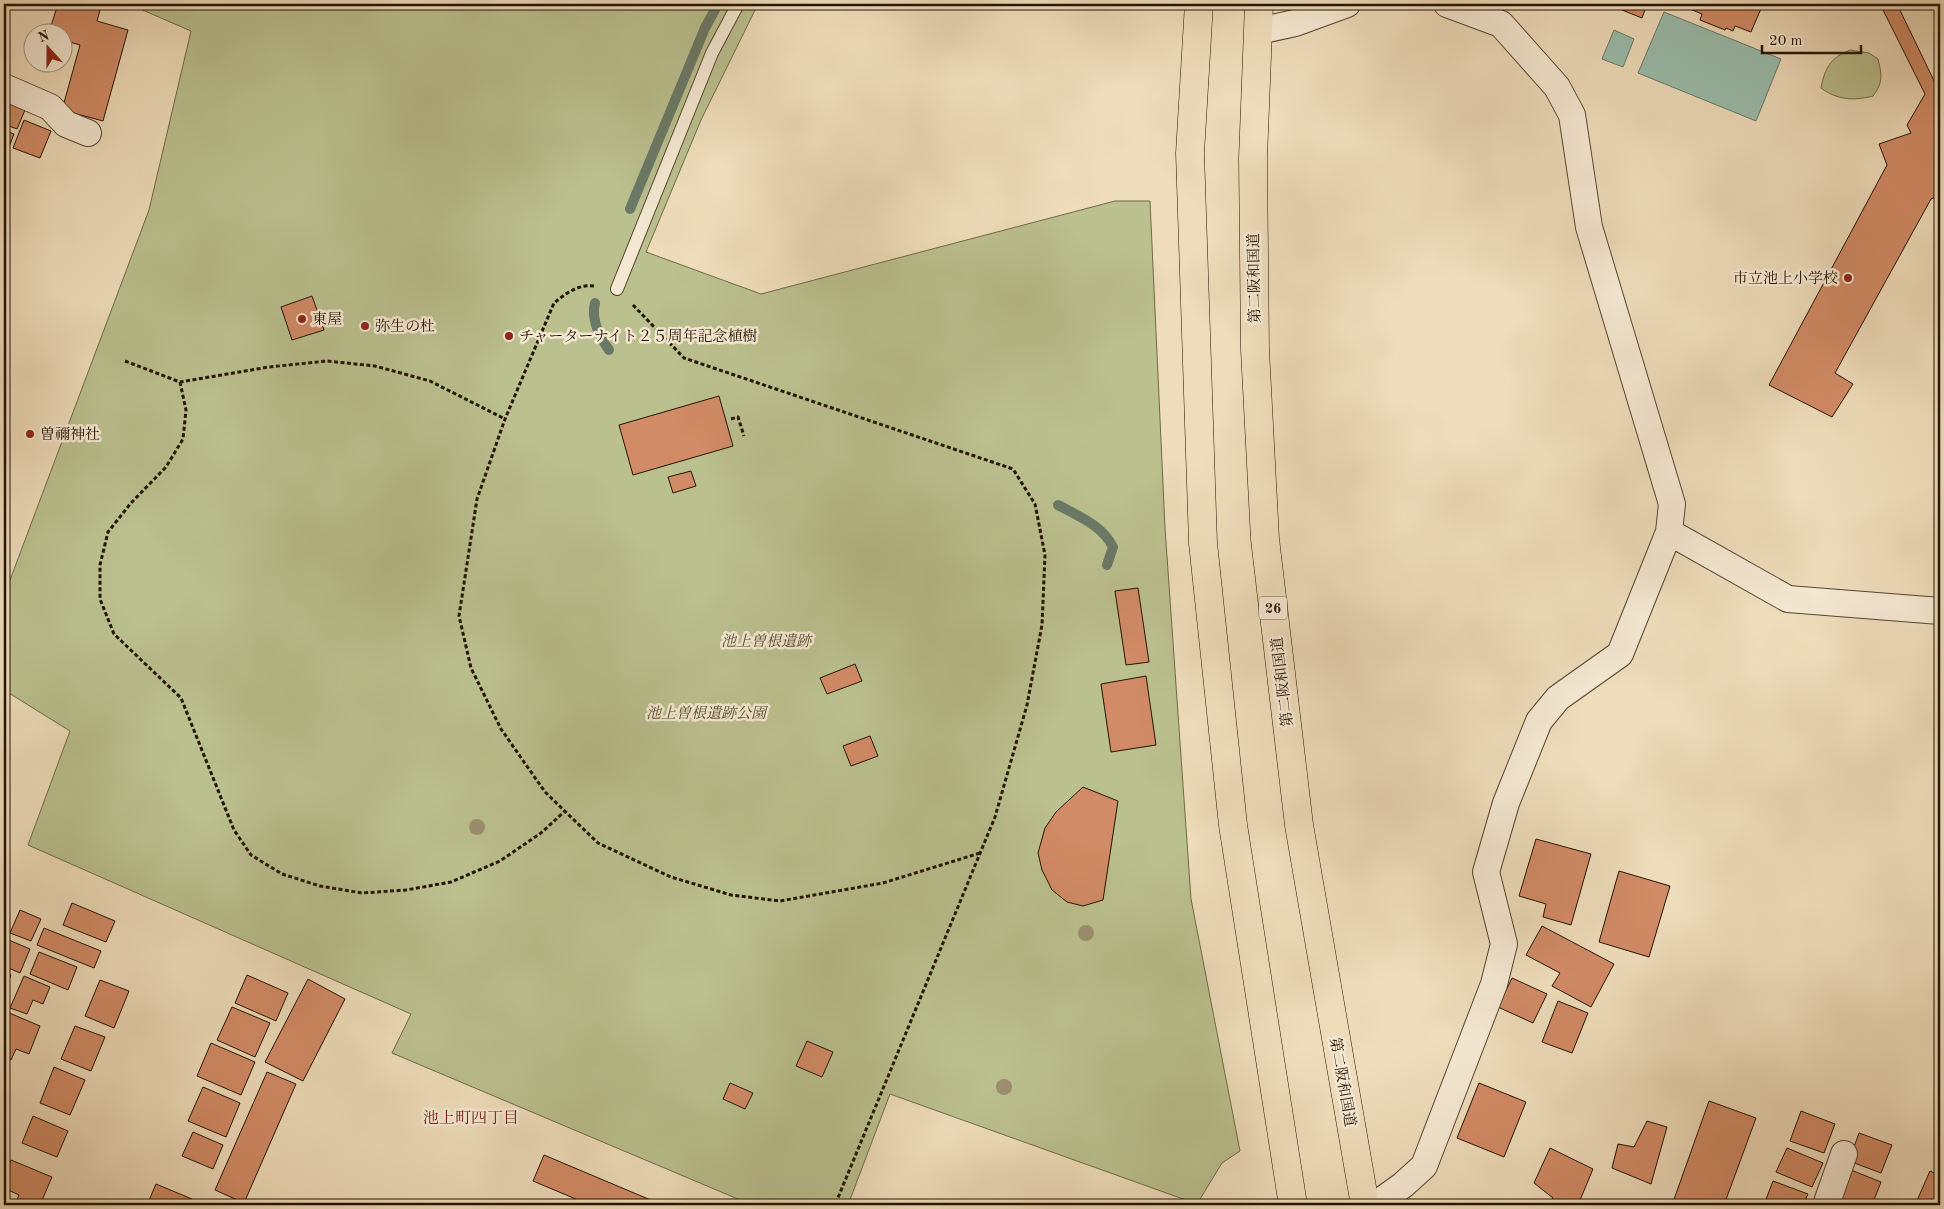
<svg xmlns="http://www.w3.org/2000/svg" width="1944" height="1209" viewBox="0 0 1944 1209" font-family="'Old Standard TT','Noto Serif JP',serif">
	<rect width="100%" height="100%" fill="#eedcba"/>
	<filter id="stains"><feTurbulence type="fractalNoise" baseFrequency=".004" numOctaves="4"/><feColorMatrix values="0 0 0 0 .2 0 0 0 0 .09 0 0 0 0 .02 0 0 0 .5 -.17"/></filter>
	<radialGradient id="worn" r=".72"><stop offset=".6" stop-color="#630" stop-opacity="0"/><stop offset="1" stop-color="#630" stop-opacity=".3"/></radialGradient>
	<path fill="#bac08e" stroke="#6e6a48" d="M140,4H758L701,120L646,252L761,294L1115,201H1150L1165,528L1191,899L1240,1151L1222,1163L1197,1204L890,1094L848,1205H752L392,1053L411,1014L28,845L70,731L4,690V596L149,210L191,31L138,8Z
		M1850,50L1869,53L1878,59C1882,75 1883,83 1873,96C1854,101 1837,100 1821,88C1825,68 1830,58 1850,50Z"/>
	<path fill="#9abcab" stroke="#6a7967" d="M1664,12L1781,59L1756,121L1638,73Z
		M1614,30L1634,39L1623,67L1602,59Z"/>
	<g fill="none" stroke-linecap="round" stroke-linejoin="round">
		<path stroke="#6a7967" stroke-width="10" d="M630,209L705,28L718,4
			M595,303C591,319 599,336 609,350
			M1058,505C1078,516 1102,525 1113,547L1107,565"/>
	</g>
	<path fill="#d18b66" stroke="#231401" d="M58,4H79L100,10L97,21L128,30L103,121L62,110L80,45L62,40V32H49Z
		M1612,4H1647L1642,18L1612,6Z
		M1678,4H1763L1751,32L1735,26L1733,31L1726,28L1725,30L1700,20L1702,14Z
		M1880,4H1897L1937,87L1940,86V195L1931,199L1835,373L1853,384L1832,417L1769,385L1887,165L1879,144L1911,133L1907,125L1925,94Z
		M4,101L25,110L17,129L4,124Z
		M24,120L51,131L40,158L13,148Z
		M4,130L14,134L4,160Z
		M312,296L324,330L292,340L281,307Z
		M719,396L733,446L633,475L619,425Z
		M691,471L696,486L673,493L668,477Z
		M1138,588L1149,662L1126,665L1115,591Z
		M855,664L862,681L827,694L820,678Z
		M1146,676L1156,745L1111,752L1101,684Z
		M870,736L878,756L851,766L843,746Z
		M1083,787L1118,801L1103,900L1083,906L1067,902L1052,890L1042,870L1038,853L1045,828L1056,812Z
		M1536,839L1591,854L1571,925L1543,917L1546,904L1519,896Z
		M1619,871L1670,886L1649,957L1599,942Z
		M72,903L115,921L106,942L63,925Z
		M20,910L41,919L31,941L10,933Z
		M1542,926L1614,964L1591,1007L1552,986L1560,973L1526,955Z
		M44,928L101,951L94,968L37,945Z
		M4,938L30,949L20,973L4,966Z
		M39,952L77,967L68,990L30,974Z
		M4,973L11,975L4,992Z
		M247,975L288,993L276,1021L235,1003Z
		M24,976L50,987L43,1004L33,1000L27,1014L10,1008Z
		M1512,978L1547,994L1533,1023L1498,1007Z
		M308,979L345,999L303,1081L265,1062Z
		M100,980L129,991L114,1028L85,1016Z
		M1558,1001L1588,1013L1572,1053L1542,1042Z
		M232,1007L270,1023L255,1057L217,1040Z
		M7,1012L40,1026L29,1054L16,1049L11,1060L4,1057V1021Z
		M75,1026L105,1037L91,1071L61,1059Z
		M807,1041L833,1052L822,1077L796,1066Z
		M211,1043L255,1062L241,1095L197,1076Z
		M54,1067L85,1080L70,1115L40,1103Z
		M267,1072L296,1084L244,1203L215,1190Z
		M730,1083L753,1093L745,1109L723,1099Z
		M1479,1083L1526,1102L1504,1157L1457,1138Z
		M203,1087L240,1103L226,1137L188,1121Z
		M1709,1101L1756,1118L1724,1205H1672Z
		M1801,1111L1835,1124L1824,1153L1790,1141Z
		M33,1116L68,1131L57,1157L22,1143Z
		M1647,1121L1667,1127L1651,1184L1612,1168L1618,1144L1634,1147Z
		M193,1132L223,1145L213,1169L182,1156Z
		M1859,1133L1892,1145L1881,1173L1849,1161Z
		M1550,1148L1593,1169L1578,1205H1550L1553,1198L1534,1183Z
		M1787,1148L1823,1163L1812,1187L1776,1172Z
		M544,1155L653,1201L651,1205H590L533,1181Z
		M11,1160L52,1177L40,1205L15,1204L19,1195L4,1188V1177Z
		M1846,1168L1881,1182L1872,1205H1832Z
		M1930,1171L1940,1176V1205H1915Z
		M1773,1181L1808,1194L1803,1205H1773L1765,1202Z
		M156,1184L192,1199L190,1205H147Z"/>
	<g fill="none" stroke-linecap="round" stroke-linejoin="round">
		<defs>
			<path id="lane" d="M617,289L712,53L738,4"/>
			<path id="street" d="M1259,31L1295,23L1347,4
				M4,87L50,107L66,124L88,133
				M1669,532L1788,599L1940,611
				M1375,1205L1403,1185L1424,1166L1494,984L1504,944L1486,872L1506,803L1539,721L1558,698L1620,654L1669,532L1672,504L1589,227L1572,115L1557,87L1501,24L1447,4
				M1826,1205L1844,1154"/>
			<path id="highway" d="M1199,4L1190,153L1203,543L1233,825L1293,1205
				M1259,4L1253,158L1255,350L1265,539L1299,825L1365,1205"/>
		</defs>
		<use href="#lane" stroke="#56462f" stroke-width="14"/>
		<use href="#street" stroke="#56462f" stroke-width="28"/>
		<use href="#highway" stroke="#231401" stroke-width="29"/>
		<path stroke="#231401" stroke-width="3" stroke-dasharray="4 2.5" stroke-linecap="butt" d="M594,286C578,284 565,294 554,303L505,419L477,499L459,616L471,668L501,729L545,792L598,843L671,877L731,895L780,901L883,883L980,853
			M633,305L684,358L1013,469L1035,504L1045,555L1042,625L1027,705L995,817L835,1205
			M125,361L180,382L269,367L327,361L375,366L430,381L505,419
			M180,382L186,410L183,439L166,467L131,503L108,532L100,565V599L114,634L181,698L234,830L251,855L282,874L320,886L362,893L406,890L451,882L500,861L541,833L565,811
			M731,419L738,417L744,436"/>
		<use href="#lane" stroke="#f4e8d2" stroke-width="12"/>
		<use href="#street" stroke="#f4e8d2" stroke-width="26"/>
		<use href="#highway" stroke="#eedcba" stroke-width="28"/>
	</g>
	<g fill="#9c8f6f">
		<circle cx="477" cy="827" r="8"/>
		<circle cx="1086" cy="933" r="8"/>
		<circle cx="1004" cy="1087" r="8"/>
	</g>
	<g fill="#8f2418" stroke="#f4e8d2" stroke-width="2">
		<circle cx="1848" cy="278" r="5"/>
		<circle cx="302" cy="319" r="5"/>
		<circle cx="365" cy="326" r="5"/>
		<circle cx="509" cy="336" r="5"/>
		<circle cx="30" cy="434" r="5"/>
	</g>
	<g text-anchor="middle" stroke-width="5" stroke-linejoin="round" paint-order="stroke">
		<rect fill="#f4e8d2" stroke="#625440" stroke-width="1" x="1259" y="596.5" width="28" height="23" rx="4"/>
		<g font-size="14" font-weight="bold" fill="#231401">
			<text x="1273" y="613">26</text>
		</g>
		<g font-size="15" fill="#231401" stroke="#f4e8d2">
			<text transform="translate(1254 278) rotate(-91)" y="5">第二阪和国道</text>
			<text transform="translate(1282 682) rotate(-97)" y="5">第二阪和国道</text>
			<text transform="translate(1343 1082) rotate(80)" y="5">第二阪和国道</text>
		</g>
		<g font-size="15" fill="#231401" stroke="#f4e8d2" text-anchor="start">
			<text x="1838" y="283" text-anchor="end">市立池上小学校</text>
			<text x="312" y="324">東屋</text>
			<text x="375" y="331">弥生の杜</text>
			<text x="519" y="341">チャーターナイト２５周年記念植樹</text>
			<text x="40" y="439">曽禰神社</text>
		</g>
		<g font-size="15" font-style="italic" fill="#585032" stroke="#f4e8d2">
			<text x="766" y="646">池上曽根遺跡</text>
			<text x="706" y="718">池上曽根遺跡公園</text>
		</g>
		<g font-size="16" fill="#7a1f14" stroke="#f4e8d2">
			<text x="471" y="1123">池上町四丁目</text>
		</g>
	</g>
	<rect width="1944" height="1209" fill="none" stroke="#eedcba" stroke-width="20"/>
	<rect x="5" y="5" width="1934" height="1199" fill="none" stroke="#231401" stroke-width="2.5"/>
	<rect x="10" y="10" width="1924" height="1189" fill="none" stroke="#231401"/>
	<g transform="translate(48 48) rotate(339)"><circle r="24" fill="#f4e8d2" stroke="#a0937e"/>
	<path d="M0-4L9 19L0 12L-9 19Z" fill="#8f2418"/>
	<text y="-8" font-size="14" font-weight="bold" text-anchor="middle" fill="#231401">N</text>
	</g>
	<path d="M1762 45v8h99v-8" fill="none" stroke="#231401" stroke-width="2.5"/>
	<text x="1769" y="45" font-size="15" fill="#231401" stroke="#f4e8d2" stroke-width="4" paint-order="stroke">20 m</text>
	<rect width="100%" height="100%" filter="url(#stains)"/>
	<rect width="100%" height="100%" fill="url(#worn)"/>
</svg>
